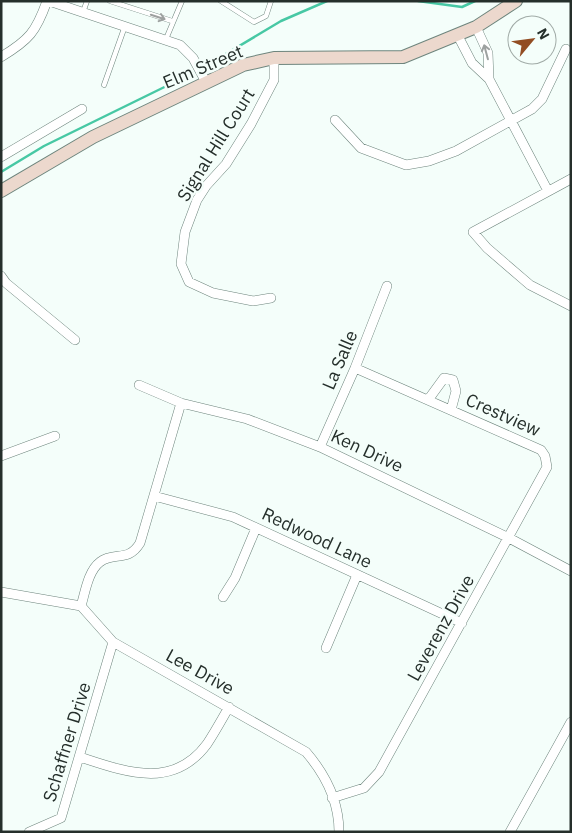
<svg xmlns="http://www.w3.org/2000/svg" width="572" height="833" viewBox="0 0 572 833" font-family="'IBM Plex Sans',sans-serif">
	<rect width="100%" height="100%" fill="#f4fefa"/>
	<g fill="none" stroke-linecap="round" stroke-linejoin="round">
		<path stroke="#47c8a4" stroke-width="2.5" d="M418,1L462,7L475,1
			M209,64L281,21L327,1
			M1,172L44,146L189,75"/>
		<defs>
			<path id="lane" d="M110,1L172,21
				M221,1L254,22L266,16L271,1
				M83,12L87,1
				M166,39L182,1
				M104,85L125,26"/>
			<path id="street" d="M49,1L180,45L193,58L206,82
				M476,27L488,53L489,79
				M458,36L472,63L489,79L548,191
				M1,57C29,40 36,32 47,1
				M335,120L361,148L406,165L429,161L456,151L532,109L542,99L566,49
				M1,157L82,109
				M571,179L473,232L487,248L530,285L571,306
				M1,276L6,283L75,340
				M271,298L253,301L213,293L189,282L181,264L185,232L197,200L206,186L226,164L251,124L274,80V58
				M139,385L181,403L247,419L320,447L509,538L571,571
				M428,400L444,378L453,380L456,391L451,410
				M320,447L355,368L387,286
				M1,456L55,436
				M154,496L233,517L462,623
				M1,592L81,606L113,642L306,752C325,774 339,802 339,832
				M223,597L235,578L256,528
				M81,606C85,593 88,571 100,562C114,551 128,563 140,543L181,403
				M326,648L357,575
				M80,757C126,772 173,790 207,744C215,732 222,719 229,707
				M332,798L364,788L379,772L547,467L545,456L541,450L355,368
				M29,832L61,818L113,642
				M510,832L571,722"/>
			<path id="secondary" d="M1,191L93,137L243,65L274,58L403,57L476,27L516,1"/>
		</defs>
		<use href="#lane" stroke="#6e857d" stroke-width="5.5"/>
		<use href="#street" stroke="#6e857d" stroke-width="10"/>
		<use href="#secondary" stroke="#6e857d" stroke-width="14"/>
		<use href="#lane" stroke="#fff" stroke-width="4.5"/>
		<use href="#street" stroke="#fff" stroke-width="9"/>
		<use href="#secondary" stroke="#ecd8cd" stroke-width="12"/>
	</g>
	<defs><path id="oneway-shaft" d="M-6 0H5M1.5-3L5.5 0L1.5 3" fill="none" stroke-width="1.6" stroke-linecap="round" stroke-linejoin="round" transform="scale(1.25)"/></defs>
	<g stroke="#9da1a0">
		<use href="#oneway-shaft" transform="translate(158 17) rotate(18)"/>
		<use href="#oneway-shaft" transform="translate(486 52) rotate(-105)"/>
	</g>
	<g text-anchor="middle" stroke-width="5" stroke-linejoin="round" paint-order="stroke">
		<g font-size="18" fill="#252f2b" stroke="#f4fefa">
			<text transform="translate(203 67) rotate(-23)" y="6">Elm Street</text>
			<text transform="translate(216 145) rotate(-58)" y="6">Signal Hill Court</text>
			<text transform="translate(340 360) rotate(-67)" y="6">La Salle</text>
			<text transform="translate(503 415) rotate(24)" y="6">Crestview</text>
			<text transform="translate(367 451) rotate(25)" y="6">Ken Drive</text>
			<text transform="translate(317 538) rotate(25)" y="6">Redwood Lane</text>
			<text transform="translate(441 628) rotate(-61)" y="6">Leverenz Drive</text>
			<text transform="translate(200 672) rotate(29)" y="6">Lee Drive</text>
			<text transform="translate(67 742) rotate(-73)" y="6">Schaffner Drive</text>
		</g>
	</g>
	<rect width="572" height="833" fill="none" stroke="#252f2b" stroke-width="5"/>
	<g transform="translate(532 40) rotate(61)"><circle r="24" fill="#f4fefa" stroke="#a1aba7"/>
	<path d="M0-4L9 19L0 12L-9 19Z" fill="#924d23"/>
	<text y="-8" font-size="14" font-weight="bold" text-anchor="middle" fill="#252f2b">N</text>
	</g>
</svg>
